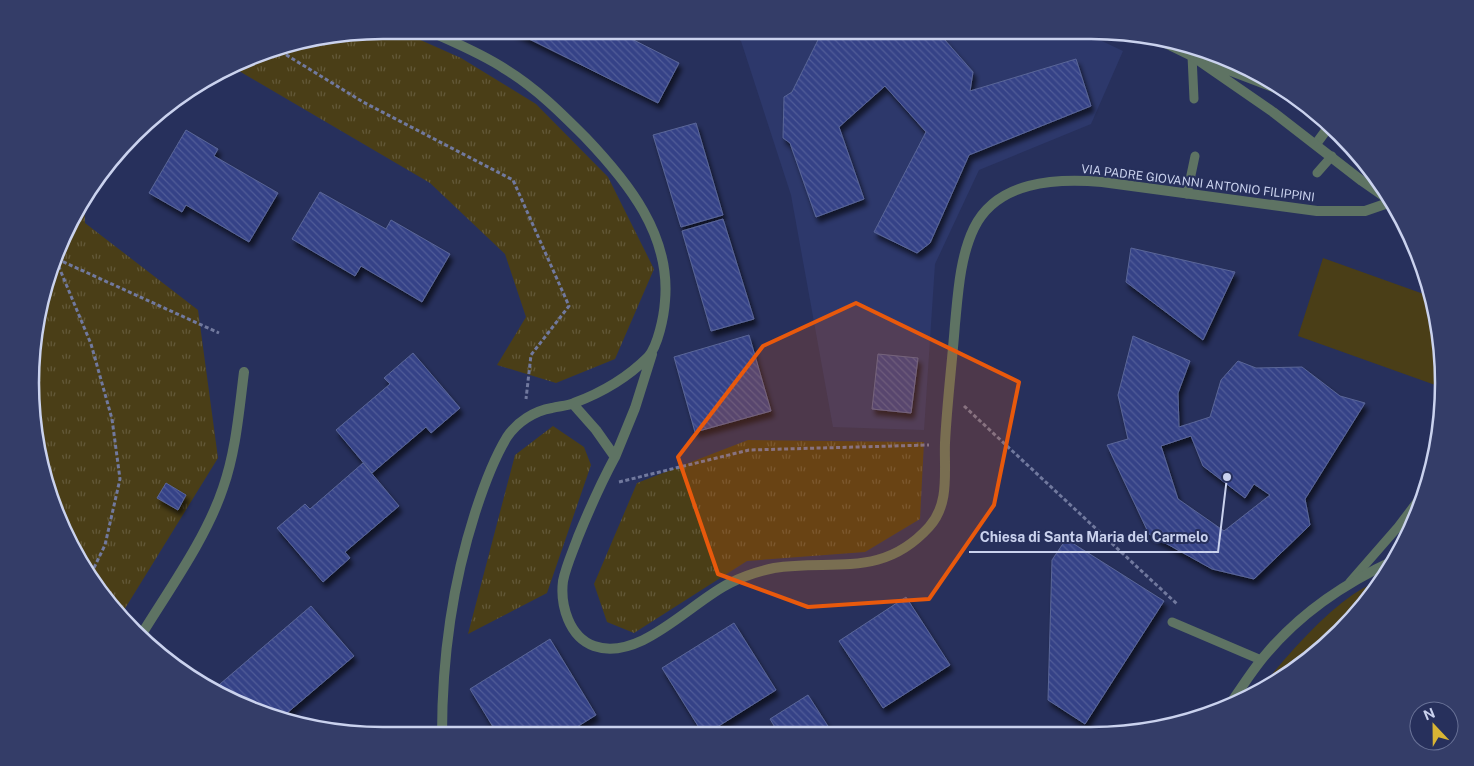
<svg xmlns="http://www.w3.org/2000/svg" width="1474" height="766" viewBox="0 0 1474 766" font-family="'Public Sans',sans-serif">
	<defs>
		<pattern id="park-tufts" width="24" height="20" patternUnits="userSpaceOnUse" patternTransform="scale(1.25)"><rect width="24" height="20" fill="#4a3e17"/><path d="M3 7l-1-3M5 7V3M7 7l1-3M15 17l-1-3M17 17v-4M19 17l1-3" fill="none" stroke="#635939"/></pattern>
		<pattern id="building-back-hatch" width="6" height="6" patternUnits="userSpaceOnUse" patternTransform="scale(1.25)"><rect width="6" height="6" fill="#354287"/><path d="M-1 5l2 2M0 0l6 6M5-1l2 2" fill="none" stroke="#515c98"/></pattern>
		<filter id="shadow"><feDropShadow dx="3" dy="5.5" stdDeviation="2.5" flood-color="#0009"/></filter>
	</defs>
	<rect width="100%" height="100%" fill="#27305c"/>
	<path fill="#2d386b" d="M722,30L1081,31L1123,51L1091,124L979,170L935,264L924,430L833,427L791,195L741,41Z"/>
	<path fill="#4a3e17" d="M1323,258L1432,297C1438,326 1447,357 1438,386L1298,336Z
		M1379,582L1357,616L1306,663L1261,689C1282,660 1344,589 1379,582Z"/>
	<path fill="url(#park-tufts)" d="M383,30H398L461,58L536,104L608,177L654,269L615,359L556,383L497,365L526,317L505,254L430,183L234,68L269,49Z
		M84,199L85,223L198,310L218,458L121,615L66,539L42,474L31,406L42,292Z
		M553,426L584,447L591,465L547,593L468,634L515,455Z
		M748,440L924,442L920,519L865,552L747,561L634,633L607,622L594,584L637,483Z"/>
	<path fill="url(#building-back-hatch)" stroke="#5a6698" fill-rule="evenodd" filter="url(#shadow)" d="M511,30H614L679,63L658,103Z
		M823,30H849L861,36L868,30L937,31L973,72L970,91L1076,59L1091,106L969,155L930,243L917,253L874,232L926,132L885,86L839,127L864,199L816,217L790,143L783,138L784,97L792,92Z
		M696,123L723,215L681,227L653,135Z
		M186,130L218,149L214,156L278,193L249,242L186,205L182,212L149,193Z
		M320,192L386,229L391,220L450,254L422,302L361,266L355,276L292,239Z
		M723,219L754,319L711,331L682,231Z
		M1131,248L1235,272L1203,340L1126,282Z
		M749,335L771,411L695,432L674,357Z
		M1133,336L1190,361L1178,393L1179,427L1210,417L1221,380L1238,361L1256,368L1302,367L1340,396L1365,403L1305,499L1310,525L1254,579L1212,569L1149,534L1107,445L1128,439L1118,395ZM1191,436L1203,466L1245,498L1254,484L1270,495L1224,531L1178,499L1161,446Z
		M413,353L460,408L431,433L426,427L372,473L336,430L390,384L384,378Z
		M878,354L918,358L911,413L872,409Z
		M363,463L399,506L345,552L350,558L323,582L277,528L305,504L310,509Z
		M166,483L186,495L178,510L157,498Z
		M1066,539L1164,601L1085,724L1048,700L1052,560Z
		M906,597L950,665L883,708L839,641Z
		M311,606L354,656L280,719L227,699L213,690Z
		M734,623L776,690L706,734H703L662,668Z
		M550,639L596,715L564,735H498L470,689Z
		M808,695L833,734H779L770,719Z"/>
	<g fill="none" stroke-linecap="round" stroke-linejoin="round">
		<path stroke="#71799e" stroke-width="3" stroke-dasharray="4 2.5" stroke-linecap="butt" d="M275,48L363,102L513,180L569,306L531,355L526,399
			M57,259L219,333
			M56,260L91,344L112,419L120,479L105,545L91,574
			M964,406L1177,604
			M619,482L749,450L929,445"/>
		<path stroke="#5e7363" stroke-width="9" d="M1192,56L1194,99
			M1317,173L1332,156
			M1187,194L1195,156
			M1350,582L1398,527L1426,490
			M1172,622L1261,660"/>
		<path stroke="#5e7363" stroke-width="10" d="M427,30C453,42 481,53 505,69C536,88 560,112 585,137C628,182 671,235 665,301C664,316 658,346 648,357C628,377 601,393 574,403C567,406 559,406 552,408C534,411 517,422 507,437C493,460 483,488 475,513C452,585 442,660 442,735
			M1316,144L1330,125
			M573,404L596,430L615,457C601,483 589,510 578,537C573,551 566,566 563,581C560,605 569,637 594,646C640,662 691,602 730,583C744,576 759,571 774,568C833,559 882,579 929,527C950,504 944,472 945,443C947,403 952,364 955,324C958,293 960,257 974,228C997,181 1055,178 1102,182L1317,211H1365L1391,202
			M615,457L635,408L652,354
			M140,637C168,591 206,539 223,488C236,451 239,411 244,372
			M1227,709C1240,690 1252,670 1267,653C1301,613 1345,583 1393,561"/>
		<path stroke="#5e7363" stroke-width="10" d="M1153,37L1192,56L1294,95
			M1192,56L1273,112L1362,181L1395,204"/>
	</g>
	<path fill="#e8590c" fill-opacity="0.2" stroke="#e8590c" stroke-width="4" stroke-linejoin="round" d="M856,303L1019,382L994,505L929,599L808,607L718,574L678,457L763,346Z"/>
	<g text-anchor="middle" stroke-width="4" stroke-linejoin="round" paint-order="stroke">
		<g font-size="12" fill="#cad2ee" stroke="#27305c">
			<text transform="translate(1198 183) rotate(7)" y="4">VIA PADRE GIOVANNI ANTONIO FILIPPINI</text>
		</g>
	</g>
	<path d="M0 0H1474V766H0ZM383 39H1091A344 344 0 0 1 1435 383V383A344 344 0 0 1 1091 727H383A344 344 0 0 1 39 383V383A344 344 0 0 1 383 39Z" fill="#343d68" fill-rule="evenodd"/>
	<path fill="none" stroke="#cad2ee" stroke-width="2.5" d="M383 39H1091A344 344 0 0 1 1435 383V383A344 344 0 0 1 1091 727H383A344 344 0 0 1 39 383V383A344 344 0 0 1 383 39Z"/>
	<path fill="none" stroke="#cad2ee" stroke-width="2" d="M1227 477L1218 552H969"/>
	<circle fill="#cad2ee" stroke="#27305c" stroke-width="2" cx="1227" cy="477" r="5"/>
	<g font-size="14" text-anchor="middle" font-weight="bold" fill="#cad2ee" stroke="#27305c" stroke-width="4" stroke-linejoin="round" paint-order="stroke">
		<text x="1094" y="542">Chiesa di Santa Maria del Carmelo</text>
	</g>
	<g transform="translate(1434 726) rotate(338)"><circle r="24" fill="#27305c" stroke="#687196"/>
	<path d="M0-4L9 19L0 12L-9 19Z" fill="#d8b434"/>
	<text y="-8" font-size="14" font-weight="bold" text-anchor="middle" fill="#cad2ee">N</text>
	</g>
</svg>
